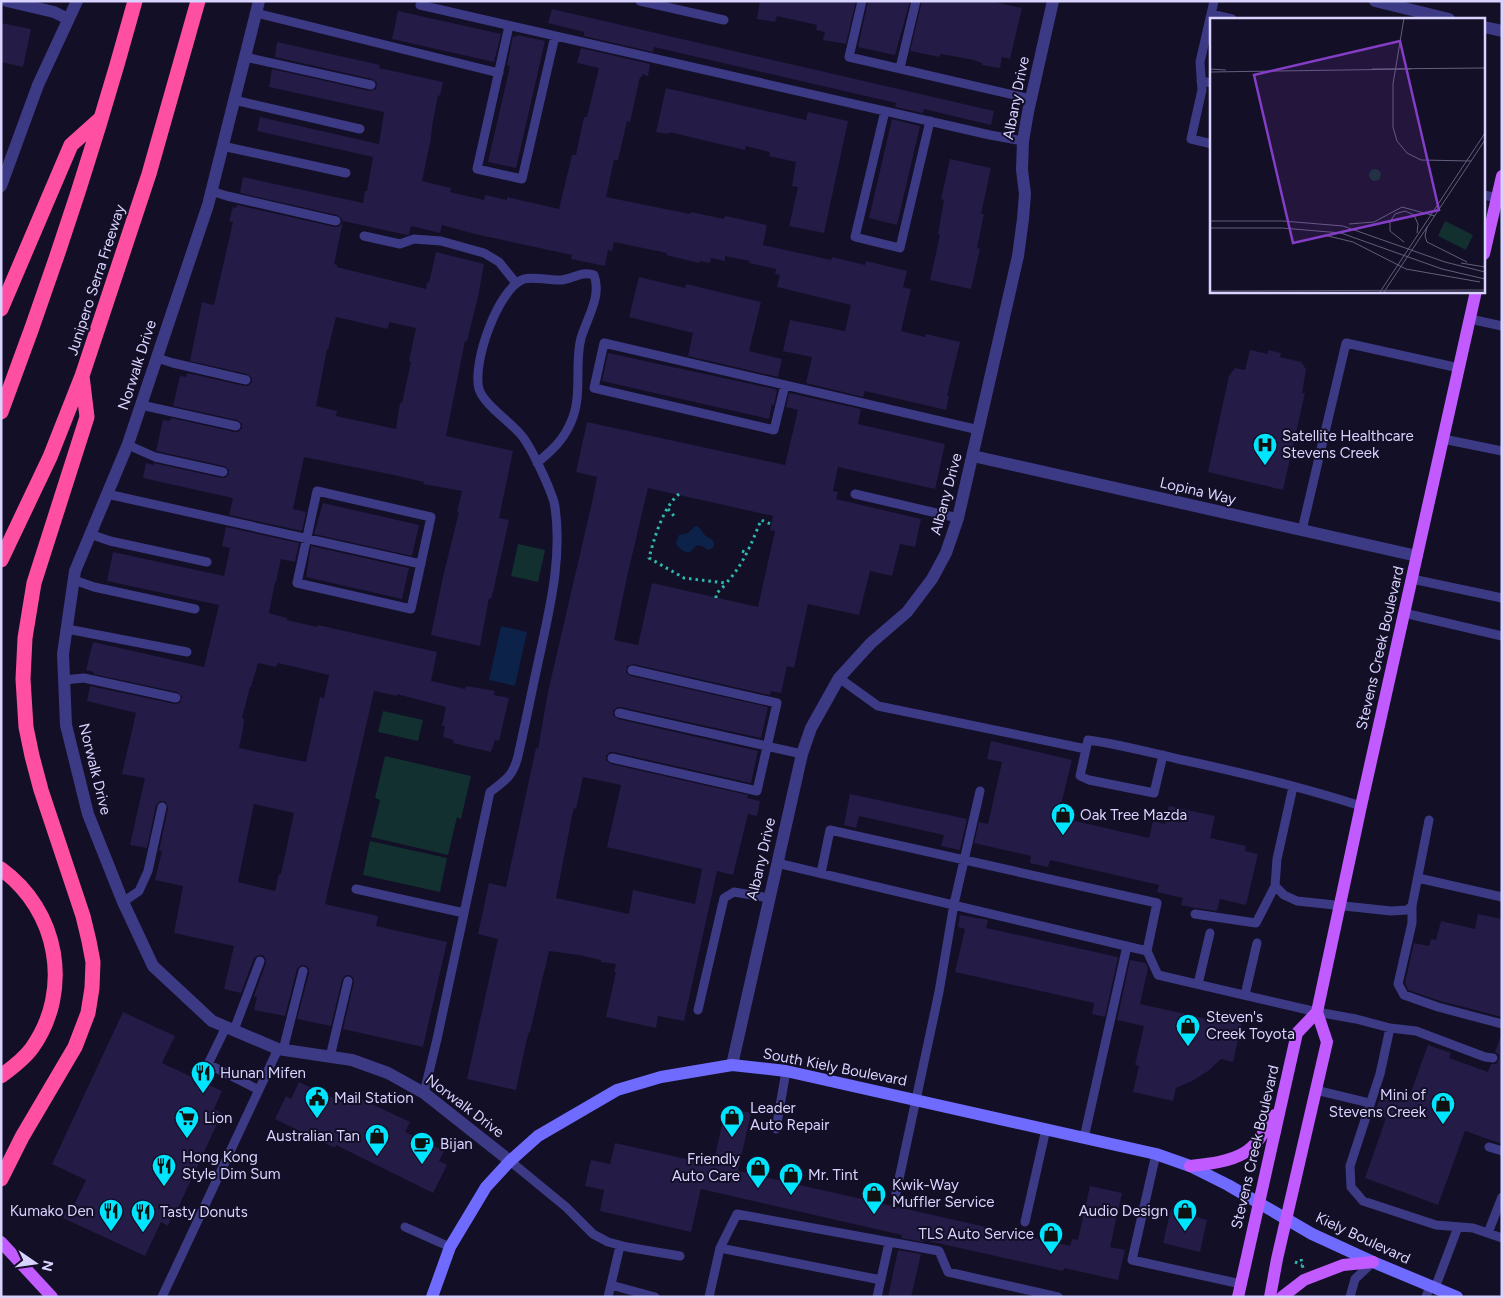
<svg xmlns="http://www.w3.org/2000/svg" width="1503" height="1298" viewBox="0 0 1503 1298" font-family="Figtree,sans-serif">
	<rect width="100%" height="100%" fill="#130f26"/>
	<path fill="#12302f" d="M518,544L545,550L538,582L511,576Z
		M383,711L423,720L418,741L378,732Z
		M385,756L471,776L461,819L457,817L448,855L371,837L380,800L375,798Z
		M370,841L447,858L440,892L363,875Z"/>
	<path fill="#0c2248" d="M697,526C702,529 702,532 705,535C710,540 715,538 714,547L708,550L702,546L697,545L690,552C684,553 678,548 676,543L679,535L688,533L694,527Z
		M501,626L527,632L515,686L489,680Z"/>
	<path fill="#241b47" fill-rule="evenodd" d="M760,1H856L846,44L823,40L825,32L816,30L817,25L777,16L775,22L757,19Z
		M868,1H910L895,55L858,47Z
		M922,1H990L1022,8L1010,59L1002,57L1000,68L982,65V63L974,60L941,54L940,57L910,51Z
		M552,9L994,111L991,125L924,109L923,113L895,107L896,103L654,47L653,52L584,36V32L548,23Z
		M398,11L501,34L494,62L392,39Z
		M1,23L31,29L23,67L1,62Z
		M517,35L545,41L516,168L488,162L510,66L507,65L513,36L516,37Z
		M277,42L380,65L379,68L443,82L440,96L438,95L432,126L431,138L422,181L451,188L450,192L484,200L485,195L507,200V197L559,209L572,155H576L584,117H587L599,68L577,63L581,48L650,64L648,76L642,74V77H640L630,122L627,121L618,160H614L606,197L690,214L691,212L724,219L725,216L767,225L763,245L831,260L832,257L865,265L866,261L907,271L903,287L911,289L901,331L925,337L926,334L960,342L947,396L949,397L946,410L865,391L863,397L806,383L812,357L783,351L790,320L845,331L851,305L777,287L780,275L775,274L776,269L749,263L750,261L725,256V261L711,258L710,263L700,261L699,263L666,255L667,253L614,242L612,251L608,250L605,266L571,259L572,255L475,234L442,225L440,233L411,226L409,234L407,235L343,221L334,264L337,265V267L426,289L427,282L429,283L436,252L484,264L478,297L467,341H465L446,436L513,451L499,518L509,520L494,588L491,599L489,598L480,646L431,635L443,577L459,512H457L462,491L423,484L424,482L394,475L304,457L293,509L306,512L302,531L229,515L233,498L143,478L146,463L153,465L154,463L222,478H225L229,474V470L224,466L156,451L163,420L170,421L171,418L235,432H238L242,428V424L237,420L173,406L180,376L186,377L187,373L245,386H248L252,382V378L247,374L190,361L202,302L214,305L233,222L229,221L233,207L236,208L237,205L335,227H338L342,223V219L337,215L240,193L243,177L363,203L365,191H367L373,157L257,131L260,117L379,144L384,112L269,87L272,69L370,91L376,89L377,83L372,79L275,57ZM336,317L388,329L389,322L416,328L409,361L411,362L402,403H400L396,429L336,416L337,411L316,406L327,349L328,350Z
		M666,88L806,120L808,112L848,121L824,233L789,226L798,187L792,186L796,162L769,156L770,152L746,146L745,150L669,132V134L656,132Z
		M892,119L920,126L897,225L869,218Z
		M950,159L991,168L981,214H984L977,248L980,249L971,289L930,280L940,235L938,234L944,200L941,199Z
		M639,277L685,288L686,284L761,302L749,351L782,359L778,377L688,356L693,333L629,317Z
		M1250,350L1268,354V350L1281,353L1280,357L1301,362L1306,369L1302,393H1305L1283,490L1208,472L1229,376L1235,368L1245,370Z
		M608,353L775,389L777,391L774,405L772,404L769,419L602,381Z
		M789,393L861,409L858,424L945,444L935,489L838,467L833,491L838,492L836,499L921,519L915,547L900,544L892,576L870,571L859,615L808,604L794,668L787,666L781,693L771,691L770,695L633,664L627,666L626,672L631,676L768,707L761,738L620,707H617L613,711V715L618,719L758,751L751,783L613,752H610L606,756V760L611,764L748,795L747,798L760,801L757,816L748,814L733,875L717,871L684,1021L658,1016L656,1028L606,1017L616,972H614L616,964L601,962V960L579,955L549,951L530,1032H529L526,1043L516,1090L467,1079L498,939L478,934L489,883L506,887L536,748L538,749L548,692L593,498L597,477L576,472L587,422L785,465L798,410L786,407ZM648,488L773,516L770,530L775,531L758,607L652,583L638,645L614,640L627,577ZM583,777L621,785L607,847L702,869L695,904L633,890L629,914L556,898L572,816L574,808L576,809Z
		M323,503L419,525L412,556L314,534Z
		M226,527L299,543L295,562L281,559L276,582H275L269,613L287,618V620L317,627L318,625L437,652L431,681L465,689L466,686L495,691L494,695L509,698L499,741L495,740L491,752L453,743L454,740L443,737L445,726H442L446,707L397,694V696L374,691L325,904L378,916L376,926L447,942L423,1047L343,1029L354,982V979L350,975H346L342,980L331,1026L297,1019L309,973V969L305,965H301L297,969L285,1016L254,1010L257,997L254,996L266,963V960L263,955H259L254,958L241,993L224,989L234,946L174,933L183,886L155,880L162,851H159L168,808L166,802L160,801L156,805L147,848L130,845L145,778L122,774L136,713L87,701L90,686L175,704L180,703L182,697L177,692L93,674L94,672L86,670L93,642L204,667L219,605L107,581L113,552L224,576L230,548L222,546ZM258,663L276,667L278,663L329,675L324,698L320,697L306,762L239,748L243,729L244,719L242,718L250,687H251ZM254,804L294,813L281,874H279L275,891L238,882Z
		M311,546L409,568L402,599L306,577Z
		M991,741L1072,760L1058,817L1149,838L1153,821L1165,824L1169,806L1215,816L1210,838L1246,846L1245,851L1258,854L1246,905L1220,899L1217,911L1195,908L1181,905L1183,898L1157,892L1159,885L1050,860L1048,867L1030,863L1031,856L974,843L979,822L988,824L1002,762L987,759Z
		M850,794L967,819L960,850L941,846L944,835L859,816L856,828L844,825Z
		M1478,914L1502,919V1017L1440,1001L1408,990L1405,983L1414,943L1429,946L1431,939L1436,940L1441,921L1475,929Z
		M960,915L988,920L986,928L1118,957L1105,1017L1092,1014L1094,1003L955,972L965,929L958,927Z
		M1130,960L1146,963L1148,968L1140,1004L1208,1019L1210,1011L1243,1018L1233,1062L1221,1059L1208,1071L1192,1081L1176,1088L1173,1101L1133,1092L1139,1066L1135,1065L1144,1026L1117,1020Z
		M123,1012L175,1036L162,1063L222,1091L214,1109L222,1113L193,1176L175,1214H173L168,1226L161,1222L145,1256L63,1218L68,1207L72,1209L86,1180L52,1164Z
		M1500,1038H1502V1144L1465,1131L1438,1205L1365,1178L1386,1118L1374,1114L1384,1088L1409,1097L1428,1045L1451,1053L1449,1058L1488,1072L1491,1064H1496L1499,1059V1055L1495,1052Z
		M299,1082L344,1103L347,1097L355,1101L357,1097L410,1122L405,1132L444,1151L439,1161L447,1165L433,1193L336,1145L335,1148L275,1119L286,1096L291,1099Z
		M726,1107L751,1113L738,1171L1070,1246L1072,1239L1078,1240L1090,1186L1122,1193L1110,1247L1125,1250L1118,1280L1064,1268L1063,1271L924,1240L923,1242L901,1238L902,1235L701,1189L691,1232L600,1211L604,1190L585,1186L591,1160L610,1164L615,1143L713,1165Z
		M1171,1209L1207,1220L1200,1252L1163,1243Z
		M898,1250L921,1254L911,1297H888Z"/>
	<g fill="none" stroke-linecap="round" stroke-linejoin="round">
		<path stroke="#2fb8b0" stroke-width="3" stroke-dasharray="2.5 4" stroke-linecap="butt" d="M679,494C663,507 654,539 649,558L684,578L726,583C743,566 752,542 761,520L773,525
			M668,509L674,516
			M742,551L747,553
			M716,598V594L726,584
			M1301,1259L1303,1268
			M1295,1262L1302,1265"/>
		<path stroke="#3d3a85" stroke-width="9" d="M640,1L724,20
			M862,1L849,57L1031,99
			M420,5L990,135L1023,141
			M256,13L499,73
			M1211,14L1232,19
			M509,26L477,169L522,179L555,36
			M245,57L371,85
			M900,68L916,1
			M1201,81L1212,83
			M234,100L360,129
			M885,111L855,237L900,248L930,121
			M1212,144L1191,139L1202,90L1200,62L1214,1
			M222,146L346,173
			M211,191L227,196L336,221
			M1484,195L1497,198
			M364,236L400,244L414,239L441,241L484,253L499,262L516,283
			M1470,319L1502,326
			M157,358L173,363L246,380
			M785,385L774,430L594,388L604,343L979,430
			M141,405L236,426
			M1443,439L1502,451
			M128,445L155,457L223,472
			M317,491L431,517L411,609L297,583Z
			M107,494L421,564
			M855,494L958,518
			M1302,530L1346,343L1459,368
			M90,534L110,541L207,562
			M1412,579L1502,598
			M74,580L94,587L195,609
			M1404,613L1502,636
			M67,629L187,652
			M839,678L878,706L1086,749
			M64,680L84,678L176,698
			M619,713L802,754
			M1163,755L1154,793L1089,780L1080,776L1088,740C1118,744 1148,752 1178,759C1240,772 1301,787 1361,806
			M612,758L757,791L777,703L632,670
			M777,863L1147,951L1158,975L1317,1012L1356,1019L1390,1028L1380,1074L1350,1166L1351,1187L1363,1201L1436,1225L1473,1228L1502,1238
			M821,873L830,830L1157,903L1147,951
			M1418,878L1502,897
			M1275,886L1284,895L1297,901L1391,911L1407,910L1412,906L1429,820
			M356,889L464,913
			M123,902L139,891L148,871L162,807
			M1412,906V923L1398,984L1404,995L1438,1007L1502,1024
			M1195,914L1256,923L1275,886L1277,859L1293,787
			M1198,984L1210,933
			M1245,995L1257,943
			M698,1010L724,898L734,892L769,898
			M226,1027L208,1064L259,1090
			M1390,1028L1416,1031L1485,1057L1493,1058
			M234,1030L260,961
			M283,1050L303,971
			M330,1057L348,981
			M1316,1090L1370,1103
			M424,1093L437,1039L490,792C506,780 513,776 518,756C526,721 533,685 541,649C551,603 562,555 555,507C553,493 531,447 522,436C511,422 484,405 479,389C472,363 498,288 524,279C535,276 550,281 562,280C576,278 580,271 594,275C602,296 587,318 581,338C574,365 583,396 571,422C563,441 552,450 537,463
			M776,1129L786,1071
			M1084,1138L1127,946
			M1489,1147L1502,1151
			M1156,1154L1132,1260L1241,1284
			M510,1161L566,1207L593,1234L608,1242L627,1247L680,1256
			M896,1193L939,992L954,904L980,791
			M1025,1222L1046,1129
			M405,1227L450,1247
			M1488,1233L1502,1197
			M720,1248L881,1280
			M611,1285L655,1297
			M1435,1288L1458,1227
			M162,1297L278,1049
			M608,1297L620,1246
			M709,1297L720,1248L737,1214L939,1251L948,1272L1058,1297
			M877,1297L889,1243
			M1350,1297L1355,1279L1373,1262
			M1426,1297L1430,1286"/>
		<path stroke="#3d3a85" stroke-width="12" d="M7,1L54,12L68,19
			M259,1L208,205L128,444L75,571L63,654L66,725L88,814L123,902L153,966L212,1021L278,1049L352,1060L388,1073L424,1093L510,1161
			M1375,1L1449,19
			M1484,27L1502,31
			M1,186L38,85L77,1
			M973,456L1417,556"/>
		<path stroke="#3d3a85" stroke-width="12" d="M732,1065L802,754L811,728L839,678L871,643L907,612L932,579L946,553L958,518L1018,256L1023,219L1025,194L1022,170L1023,141L1028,112L1053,1"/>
		<path stroke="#6f6bff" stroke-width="12" d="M432,1297L450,1247L486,1187L510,1161L538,1136L617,1090L661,1077L732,1065L786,1071L1156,1154L1190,1166L1228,1185L1312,1234L1373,1262L1457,1297"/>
		<path stroke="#c25bff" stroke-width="12" d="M1484,254L1502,176
			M1190,1166C1208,1164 1229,1162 1244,1153C1258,1145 1266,1128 1275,1115
			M1,1242L52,1297
			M1238,1297L1297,1033L1317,1012
			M1270,1297L1277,1259L1327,1042L1317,1012L1361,806L1476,291
			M1282,1297L1304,1280L1343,1265L1373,1262"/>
		<path stroke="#ff4fa3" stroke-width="15" d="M1,309L71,145L100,119
			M1,412C52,277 97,140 135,1
			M1,560L50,457L82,376L149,174L198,1
			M1,869C58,910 73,990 32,1048C24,1059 12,1068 1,1076
			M1,1179L22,1137L75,1047L88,1013L92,988L93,962L89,941L83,916L41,790L32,756L26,727L23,679L25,638L34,583L87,417L82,376"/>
	</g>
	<defs>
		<symbol id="hospital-pin" viewBox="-11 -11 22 30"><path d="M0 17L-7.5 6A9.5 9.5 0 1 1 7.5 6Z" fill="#00e5ff" stroke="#130f26"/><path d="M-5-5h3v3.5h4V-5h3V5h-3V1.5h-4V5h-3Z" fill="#111"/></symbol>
		<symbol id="shop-pin" viewBox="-11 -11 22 30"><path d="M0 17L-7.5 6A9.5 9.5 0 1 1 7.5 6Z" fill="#00e5ff" stroke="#130f26"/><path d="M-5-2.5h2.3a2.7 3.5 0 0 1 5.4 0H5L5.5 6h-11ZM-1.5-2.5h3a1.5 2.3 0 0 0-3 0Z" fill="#111"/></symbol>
		<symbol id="restaurant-pin" viewBox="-11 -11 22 30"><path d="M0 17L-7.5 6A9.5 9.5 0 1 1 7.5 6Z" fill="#00e5ff" stroke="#130f26"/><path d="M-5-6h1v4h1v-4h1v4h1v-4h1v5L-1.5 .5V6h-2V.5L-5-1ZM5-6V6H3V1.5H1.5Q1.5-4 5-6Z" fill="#111"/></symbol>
		<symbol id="civic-pin" viewBox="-11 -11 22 30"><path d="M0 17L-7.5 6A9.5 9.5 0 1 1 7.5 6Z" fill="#00e5ff" stroke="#130f26"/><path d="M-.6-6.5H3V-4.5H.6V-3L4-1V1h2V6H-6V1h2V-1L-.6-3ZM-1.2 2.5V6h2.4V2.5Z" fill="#111"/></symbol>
		<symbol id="supermarket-pin" viewBox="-11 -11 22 30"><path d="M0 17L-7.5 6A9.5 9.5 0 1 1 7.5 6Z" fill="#00e5ff" stroke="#130f26"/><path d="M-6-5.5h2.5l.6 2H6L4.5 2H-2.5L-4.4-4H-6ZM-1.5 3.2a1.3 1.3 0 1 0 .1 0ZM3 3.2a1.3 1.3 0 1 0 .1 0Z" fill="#111"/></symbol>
		<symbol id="cafe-pin" viewBox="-11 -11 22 30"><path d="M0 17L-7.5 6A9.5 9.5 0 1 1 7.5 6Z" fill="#00e5ff" stroke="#130f26"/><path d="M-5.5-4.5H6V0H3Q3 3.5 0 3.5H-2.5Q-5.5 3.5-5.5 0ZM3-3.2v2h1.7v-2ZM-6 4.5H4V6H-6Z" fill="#111"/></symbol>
	</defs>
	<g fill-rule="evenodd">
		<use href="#hospital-pin" x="1251" y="431" width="28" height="38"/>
		<use href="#shop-pin" x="1049" y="801" width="28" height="38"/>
		<use href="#shop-pin" x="1174" y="1012" width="28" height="38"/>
		<use href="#restaurant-pin" x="189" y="1059" width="28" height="38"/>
		<use href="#civic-pin" x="303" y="1084" width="28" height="38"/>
		<use href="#shop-pin" x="1429" y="1090" width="28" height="38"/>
		<use href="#shop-pin" x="718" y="1103" width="28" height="38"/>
		<use href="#supermarket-pin" x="173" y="1104" width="28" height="38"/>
		<use href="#shop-pin" x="363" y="1122" width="28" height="38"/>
		<use href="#cafe-pin" x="408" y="1130" width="28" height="38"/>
		<use href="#restaurant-pin" x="150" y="1152" width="28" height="38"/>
		<use href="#shop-pin" x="744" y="1154" width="28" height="38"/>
		<use href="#shop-pin" x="777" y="1161" width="28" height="38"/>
		<use href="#shop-pin" x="860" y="1180" width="28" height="38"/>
		<use href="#restaurant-pin" x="97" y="1197" width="28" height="38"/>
		<use href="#shop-pin" x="1171" y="1197" width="28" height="38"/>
		<use href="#restaurant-pin" x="129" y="1198" width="28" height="38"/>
		<use href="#shop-pin" x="1037" y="1220" width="28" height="38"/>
	</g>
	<g text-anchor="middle" stroke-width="4" stroke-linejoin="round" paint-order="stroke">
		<g font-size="15" fill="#d9d4ff" stroke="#130f26">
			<text transform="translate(1016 98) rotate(-79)" y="5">Albany Drive</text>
			<text transform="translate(96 280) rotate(-72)" y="5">Junipero Serra Freeway</text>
			<text transform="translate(137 365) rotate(-72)" y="5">Norwalk Drive</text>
			<text transform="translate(1198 491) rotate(13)" y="5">Lopina Way</text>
			<text transform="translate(946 494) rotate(-75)" y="5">Albany Drive</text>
			<text transform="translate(1380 648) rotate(-77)" y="5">Stevens Creek Boulevard</text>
			<text transform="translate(95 769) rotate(76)" y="5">Norwalk Drive</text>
			<text transform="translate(761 859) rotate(-77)" y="5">Albany Drive</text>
			<text transform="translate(835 1067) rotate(11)" y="5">South Kiely Boulevard</text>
			<text transform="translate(465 1106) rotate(37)" y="5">Norwalk Drive</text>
			<text transform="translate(1255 1147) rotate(-77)" y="5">Stevens Creek Boulevard</text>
			<text transform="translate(1363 1238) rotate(25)" y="5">Kiely Boulevard</text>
		</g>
		<g font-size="15" fill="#d9d4ff" stroke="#130f26" text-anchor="start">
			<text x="1282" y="441">Satellite Healthcare<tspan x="1282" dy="17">Stevens Creek</tspan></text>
			<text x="1080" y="820">Oak Tree Mazda</text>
			<text x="1206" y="1022">Steven's<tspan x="1206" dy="17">Creek Toyota</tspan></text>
			<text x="220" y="1078">Hunan Mifen</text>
			<text x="1426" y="1100" text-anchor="end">Mini of<tspan x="1426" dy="17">Stevens Creek</tspan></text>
			<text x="334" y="1103">Mail Station</text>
			<text x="750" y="1113">Leader<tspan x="750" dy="17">Auto Repair</tspan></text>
			<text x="204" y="1123">Lion</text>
			<text x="360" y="1141" text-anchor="end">Australian Tan</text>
			<text x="440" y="1149">Bijan</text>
			<text x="182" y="1162">Hong Kong<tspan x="182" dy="17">Style Dim Sum</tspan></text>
			<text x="740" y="1164" text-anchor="end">Friendly<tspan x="740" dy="17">Auto Care</tspan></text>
			<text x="808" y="1180">Mr. Tint</text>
			<text x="892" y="1190">Kwik-Way<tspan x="892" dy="17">Muffler Service</tspan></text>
			<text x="94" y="1216" text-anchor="end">Kumako Den</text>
			<text x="1168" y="1216" text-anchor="end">Audio Design</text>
			<text x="160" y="1217">Tasty Donuts</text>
			<text x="1034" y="1239" text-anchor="end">TLS Auto Service</text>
		</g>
	</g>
	<g transform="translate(1210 18)">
		<rect width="275" height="275" fill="#130f26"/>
		<path d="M159 157a6 6 0 1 1 12 0a6 6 0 1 1-12 0ZM235,203L263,217L256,232L228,218Z" fill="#12302f"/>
		<path fill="none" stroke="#625e7d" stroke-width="1" d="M194,0L183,66V109L187,123L197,135L211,142L261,143M0,51L16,52M162,51L275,50M0,54L201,51M0,203H73L133,208L235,244L275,254M139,206L164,204L192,189L225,198M217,209L215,218L217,224L257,244M0,210H72L131,215L232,251L275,261M114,217L143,224L196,251L270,264M194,224L180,213V204L185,196L195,193L204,197L208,206L207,215M251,245L275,249M0,273L275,272M170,274L275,115M174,274L275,122"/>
		<path fill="#843dc5" fill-opacity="0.15" stroke="#843dc5" stroke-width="2.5" d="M190,23L229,192L83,225L44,57Z"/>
		<rect width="275" height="275" fill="none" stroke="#d9d4ff" stroke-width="2.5"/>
	</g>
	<rect width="1503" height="1298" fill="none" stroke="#d9d4ff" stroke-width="5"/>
	<g transform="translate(35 1263) rotate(103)" stroke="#130f26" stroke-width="4" paint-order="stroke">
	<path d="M0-4L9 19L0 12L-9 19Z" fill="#d9d4ff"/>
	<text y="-8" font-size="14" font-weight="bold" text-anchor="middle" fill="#d9d4ff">N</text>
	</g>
</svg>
